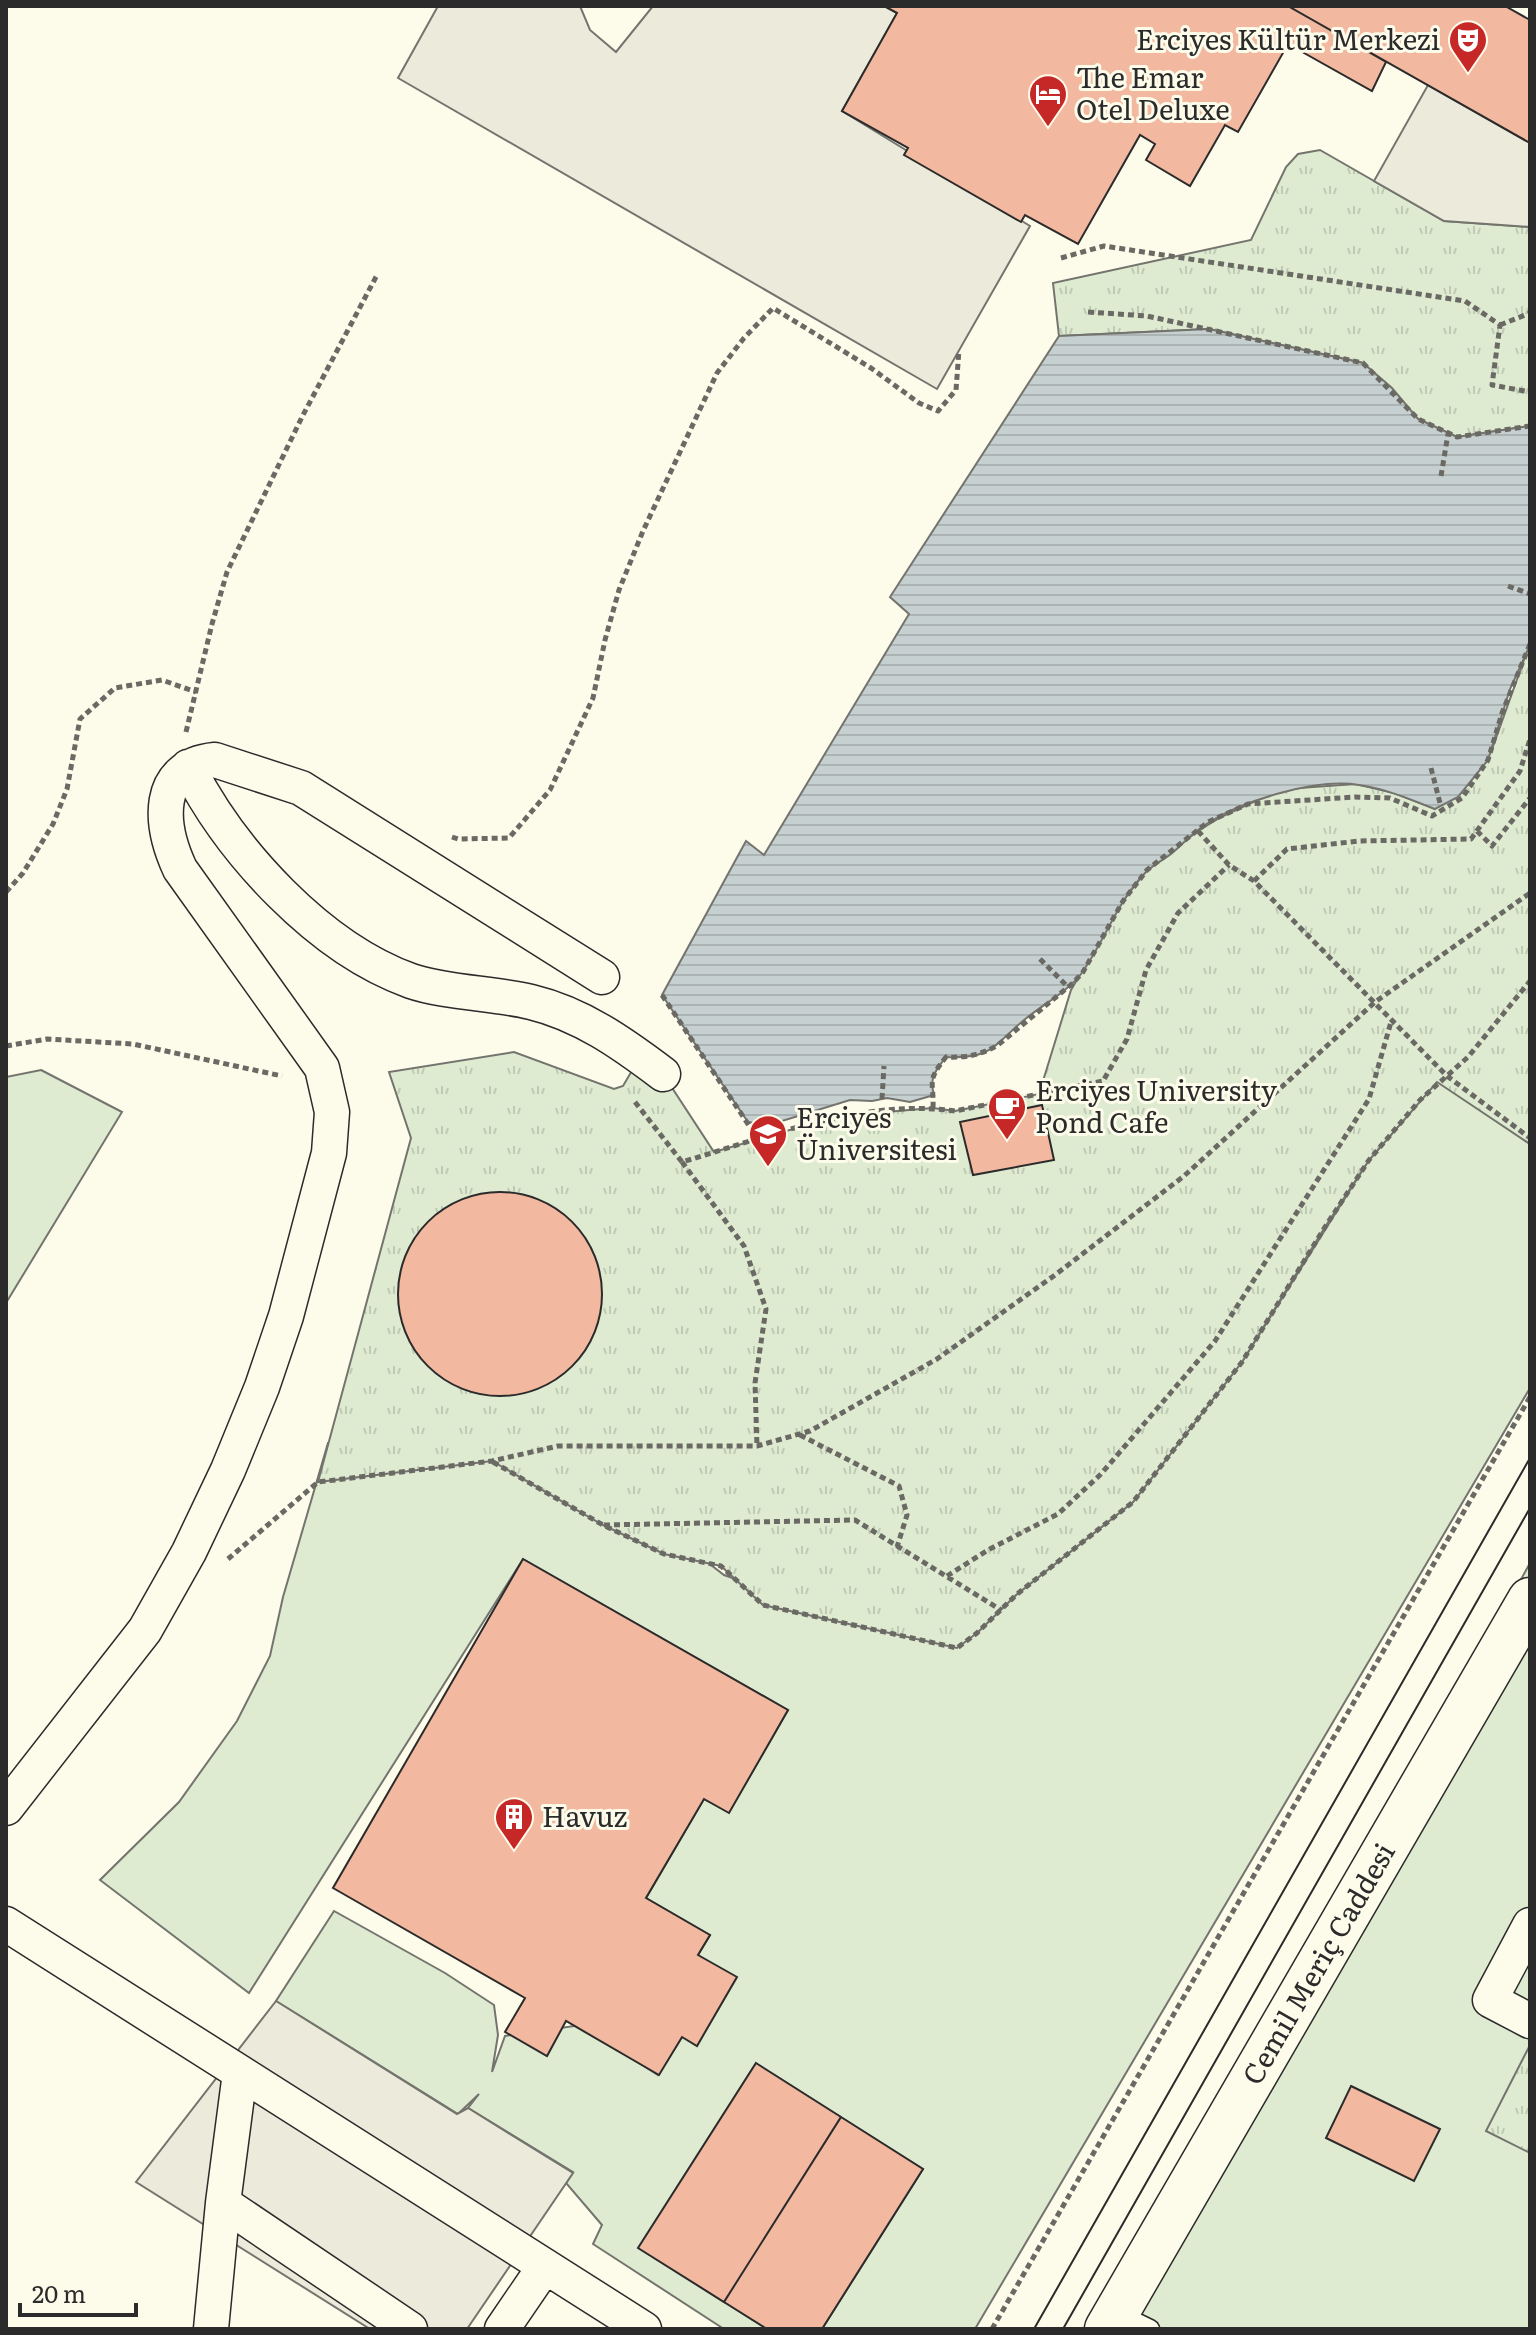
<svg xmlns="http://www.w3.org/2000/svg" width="1536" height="2335" viewBox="0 0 1536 2335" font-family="Literata,serif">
	<defs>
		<pattern id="park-tufts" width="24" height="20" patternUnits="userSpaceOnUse" patternTransform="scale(2)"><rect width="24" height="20" fill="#deebd1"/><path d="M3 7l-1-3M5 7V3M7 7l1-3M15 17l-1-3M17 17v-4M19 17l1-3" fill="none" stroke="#bfcab4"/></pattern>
		<pattern id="water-rules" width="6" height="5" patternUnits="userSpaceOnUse" patternTransform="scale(2)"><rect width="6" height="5" fill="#c7d0d0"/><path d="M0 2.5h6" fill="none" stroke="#abb3b3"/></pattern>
	</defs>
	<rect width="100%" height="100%" fill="#fdfbea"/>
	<path fill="#deebd1" stroke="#74746e" stroke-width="2" d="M41,1070L122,1112L6,1303V1077Z
		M1437,1081L1530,1144V1388L975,2329H822L923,2169L756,2064L639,2248L767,2329H724L593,2244L602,2225L566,2183L573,2172L468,2108L479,2094L458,2114L276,2001L334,1911L445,1973L494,2005L498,2035L492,2072L505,2036L581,2025L658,2075L682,2037L698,1955L710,1935L646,1898L704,1799L729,1812L788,1710L523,1559L249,1993L100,1880L179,1802L237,1721L270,1656L283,1597L328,1443L465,1433L689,1548L724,1575L761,1588L977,1633L1016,1595L1133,1502L1242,1362L1369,1160Z
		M1530,1563V2329H1109Z"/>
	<path fill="url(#park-tufts)" stroke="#74746e" stroke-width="2" d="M1320,150L1444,221L1530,227V426L1457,437L1418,419L1363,363L1209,329L1059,336L1053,283L1251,240L1286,167L1298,154Z
		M1530,643V1144L1437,1082L1369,1160L1325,1227L1242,1362L1133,1502L1016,1595L977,1633L957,1648L763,1605L721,1566L664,1554L603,1525L492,1461L318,1482L411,1138L389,1072L514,1052L614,1089L623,1086L640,1057L663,1074L714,1152L838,1116L933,1108L955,1111L1039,1094L1071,990L1123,901L1147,870L1198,831L1221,817L1273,793L1299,788L1356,784L1394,793L1435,809L1491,752Z
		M1530,2045V2153L1486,2131Z"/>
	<path fill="#eceadb" stroke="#74746e" stroke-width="2" d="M438,6H580L590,30L616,52L653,6H885L897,13L842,111L1030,226L937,389L398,78Z
		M1428,85L1530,143V227L1444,221L1374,181Z
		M276,2001L457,2114L468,2108L573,2173L467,2329H370L136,2182Z"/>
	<path fill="url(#water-rules)" stroke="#74746e" stroke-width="2" d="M1209,329L1363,363L1392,388L1418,419L1457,437L1530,426V645L1510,689L1488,760L1458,797L1435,809C1410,799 1386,789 1359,785C1317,778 1244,800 1208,823C1194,831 1183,844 1171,854C1163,860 1153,865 1146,872C1117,901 1105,941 1081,974C1067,992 1042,1005 1024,1020C993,1046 992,1059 946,1057C935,1071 929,1078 934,1095L910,1102L887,1098L872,1101L850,1100L769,1125L748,1122L662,995L746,841L764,855L909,614L890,597L1059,336Z"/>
	<path fill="#f2b8a0" stroke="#2b2b2b" stroke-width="2" d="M884,6H1288L1386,62L1372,91L1288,44L1238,132L1225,125L1190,186L1146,160L1155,144L1140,135L1078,244L1025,215L1021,222L904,155L908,148L842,111L897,13Z
		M1288,6H1505L1530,20V143Z
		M1042,1105L1054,1160L973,1175L960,1122Z
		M398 1294a102 102 0 1 1 204 0a102 102 0 1 1-204 0Z
		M523,1559L788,1710L729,1813L704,1799L646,1898L710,1935L698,1955L737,1977L697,2046L682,2037L659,2075L566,2021L547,2056L505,2032L525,1998L333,1888Z
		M756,2063L841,2117L724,2302L638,2248Z
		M1351,2086L1440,2129L1414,2181L1326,2138Z
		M841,2117L923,2169L822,2329H767L724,2302Z"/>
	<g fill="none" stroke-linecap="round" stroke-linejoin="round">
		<defs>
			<path id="lane" d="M1117,2313L1150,2329"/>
			<path id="street" d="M188,767C231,852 319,948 411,981C446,993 494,993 531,1002C581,1014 622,1043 663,1074
				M6,1808L145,1630L189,1552L228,1470L262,1387L286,1316L329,1153L332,1112L322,1068L180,869C160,826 153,766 215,760L301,788L602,977
				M6,1924L644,2329
				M1530,1925L1490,2000L1530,2021
				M223,2203L410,2329
				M211,2329L223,2203L240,2073
				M502,2329L545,2266"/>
			<g id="secondary">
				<path id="s1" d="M1107,2329L1530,1600"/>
			</g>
		</defs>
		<use href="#lane" stroke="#2b2b2b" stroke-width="21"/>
		<use href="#street" stroke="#2b2b2b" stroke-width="37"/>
		<use href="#secondary" stroke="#2b2b2b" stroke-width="47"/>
		<path stroke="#6a6964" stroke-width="5" stroke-dasharray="6 4" stroke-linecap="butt" d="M1061,258L1104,246L1465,301L1500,325L1492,385L1530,392
			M1088,312L1147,316L1363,363L1418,419L1457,437L1530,426
			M1500,325L1530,313
			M1441,476L1448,434
			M1508,586L1530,594
			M186,732L212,624L227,572L302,417L377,275
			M1431,768L1440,803
			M1198,831L1229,865L1254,881L1447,1076L1530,1138
			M1477,831L1492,846L1530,798
			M452,837L458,839L509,838L550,790L593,698L605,640L619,590L643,531L717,373L744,338L773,308L871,368L919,403L938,411L956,390L959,350
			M1254,881L1287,849L1359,841L1471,839L1520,771L1530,739
			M6,892L23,873L53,824L67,789L80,719L115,688L162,680L196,692
			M1040,959L1068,987
			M662,995L758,1139
			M6,1046L47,1039L133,1044L282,1076
			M882,1099L884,1066
			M635,1102L682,1162C767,1137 865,1098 955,1111L1103,1081L1127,1039L1146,970L1178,913L1229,865
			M933,1108C934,1080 926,1082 946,1057C965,1058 981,1055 998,1045L1073,983L1083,972L1123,901L1147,870L1208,822L1248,804L1355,797L1390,798L1432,816L1462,798L1488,760L1502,713L1530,644
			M682,1162L744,1246L766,1309L755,1383L757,1446
			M800,1435L899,1486L907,1515L897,1547
			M493,1462L603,1525L664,1554L721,1566L763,1605L957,1648L977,1633L1016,1595L1133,1502L1242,1362L1325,1227L1369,1160L1420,1100L1468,1057L1530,981
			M604,1525L855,1520L1001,1610
			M228,1559L318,1482L492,1461L558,1446H757L810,1431L937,1359L1055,1275L1184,1176L1375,1002L1530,893
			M947,1576L988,1550L1058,1514L1101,1474L1215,1341L1369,1099L1391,1022
			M992,2329L1530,1397"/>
		<use href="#lane" stroke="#fdfbea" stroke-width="18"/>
		<use href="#street" stroke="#fdfbea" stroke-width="34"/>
		<use href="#secondary" stroke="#fdfbea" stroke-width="44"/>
		<path stroke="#2b2b2b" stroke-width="2" d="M1034,2329L1530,1458
			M1063,2329L1530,1508"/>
	</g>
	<defs>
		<symbol id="theatre-pin" viewBox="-11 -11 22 30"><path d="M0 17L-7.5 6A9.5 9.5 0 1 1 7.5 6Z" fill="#c62828" stroke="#fdfbea"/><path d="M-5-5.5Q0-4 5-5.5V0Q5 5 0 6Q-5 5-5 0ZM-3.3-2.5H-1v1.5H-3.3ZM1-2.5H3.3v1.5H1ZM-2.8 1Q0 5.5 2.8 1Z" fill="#fff"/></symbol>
		<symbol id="hotel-pin" viewBox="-11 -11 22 30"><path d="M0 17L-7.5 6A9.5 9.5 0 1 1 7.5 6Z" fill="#c62828" stroke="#fdfbea"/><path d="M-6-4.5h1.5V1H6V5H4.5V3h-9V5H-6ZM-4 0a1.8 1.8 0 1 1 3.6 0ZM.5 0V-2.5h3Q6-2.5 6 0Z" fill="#fff"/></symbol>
		<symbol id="cafe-pin" viewBox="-11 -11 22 30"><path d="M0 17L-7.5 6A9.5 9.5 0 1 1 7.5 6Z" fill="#c62828" stroke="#fdfbea"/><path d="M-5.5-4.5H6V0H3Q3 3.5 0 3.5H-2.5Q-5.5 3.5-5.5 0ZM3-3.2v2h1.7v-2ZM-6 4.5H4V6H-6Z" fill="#fff"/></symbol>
		<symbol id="university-pin" viewBox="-11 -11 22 30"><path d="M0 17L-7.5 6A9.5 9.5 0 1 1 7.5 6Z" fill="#c62828" stroke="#fdfbea"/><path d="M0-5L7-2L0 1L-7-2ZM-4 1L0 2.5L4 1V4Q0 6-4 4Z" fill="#fff"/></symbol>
		<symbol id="building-pin" viewBox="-11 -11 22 30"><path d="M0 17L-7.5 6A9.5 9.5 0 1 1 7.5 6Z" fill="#c62828" stroke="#fdfbea"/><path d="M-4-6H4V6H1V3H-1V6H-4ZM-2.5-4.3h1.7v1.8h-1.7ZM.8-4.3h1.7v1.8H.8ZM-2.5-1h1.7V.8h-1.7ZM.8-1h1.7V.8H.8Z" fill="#fff"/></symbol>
	</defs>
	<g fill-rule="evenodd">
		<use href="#theatre-pin" x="1446" y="18" width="44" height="60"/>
		<use href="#hotel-pin" x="1026" y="72" width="44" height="60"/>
		<use href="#cafe-pin" x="985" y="1085" width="44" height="60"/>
		<use href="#university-pin" x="746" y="1112" width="44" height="60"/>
		<use href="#building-pin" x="492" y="1795" width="44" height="60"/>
	</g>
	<g text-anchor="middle" stroke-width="6" stroke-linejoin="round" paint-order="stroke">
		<g font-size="28" fill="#2b2b2b" stroke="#fdfbea" text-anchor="start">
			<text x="1440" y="50" text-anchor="end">Erciyes Kültür Merkezi</text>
			<text x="1076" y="88">The Emar<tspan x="1076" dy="32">Otel Deluxe</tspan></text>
			<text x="1035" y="1101">Erciyes University<tspan x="1035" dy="32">Pond Cafe</tspan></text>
			<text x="796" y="1128">Erciyes<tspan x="796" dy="32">Üniversitesi</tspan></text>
			<text x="542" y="1827">Havuz</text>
		</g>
		<g font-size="28" fill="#2b2b2b" stroke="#fdfbea">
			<text dy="10" stroke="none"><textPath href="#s1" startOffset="422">Cemil Meriç Caddesi</textPath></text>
		</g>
	</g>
	<rect width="1536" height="2335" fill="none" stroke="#2b2b2b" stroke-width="16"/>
	<path d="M20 2303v12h116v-12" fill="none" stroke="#2b2b2b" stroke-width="4"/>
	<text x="32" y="2303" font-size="24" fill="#2b2b2b" stroke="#fdfbea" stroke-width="6" paint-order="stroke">20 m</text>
</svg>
